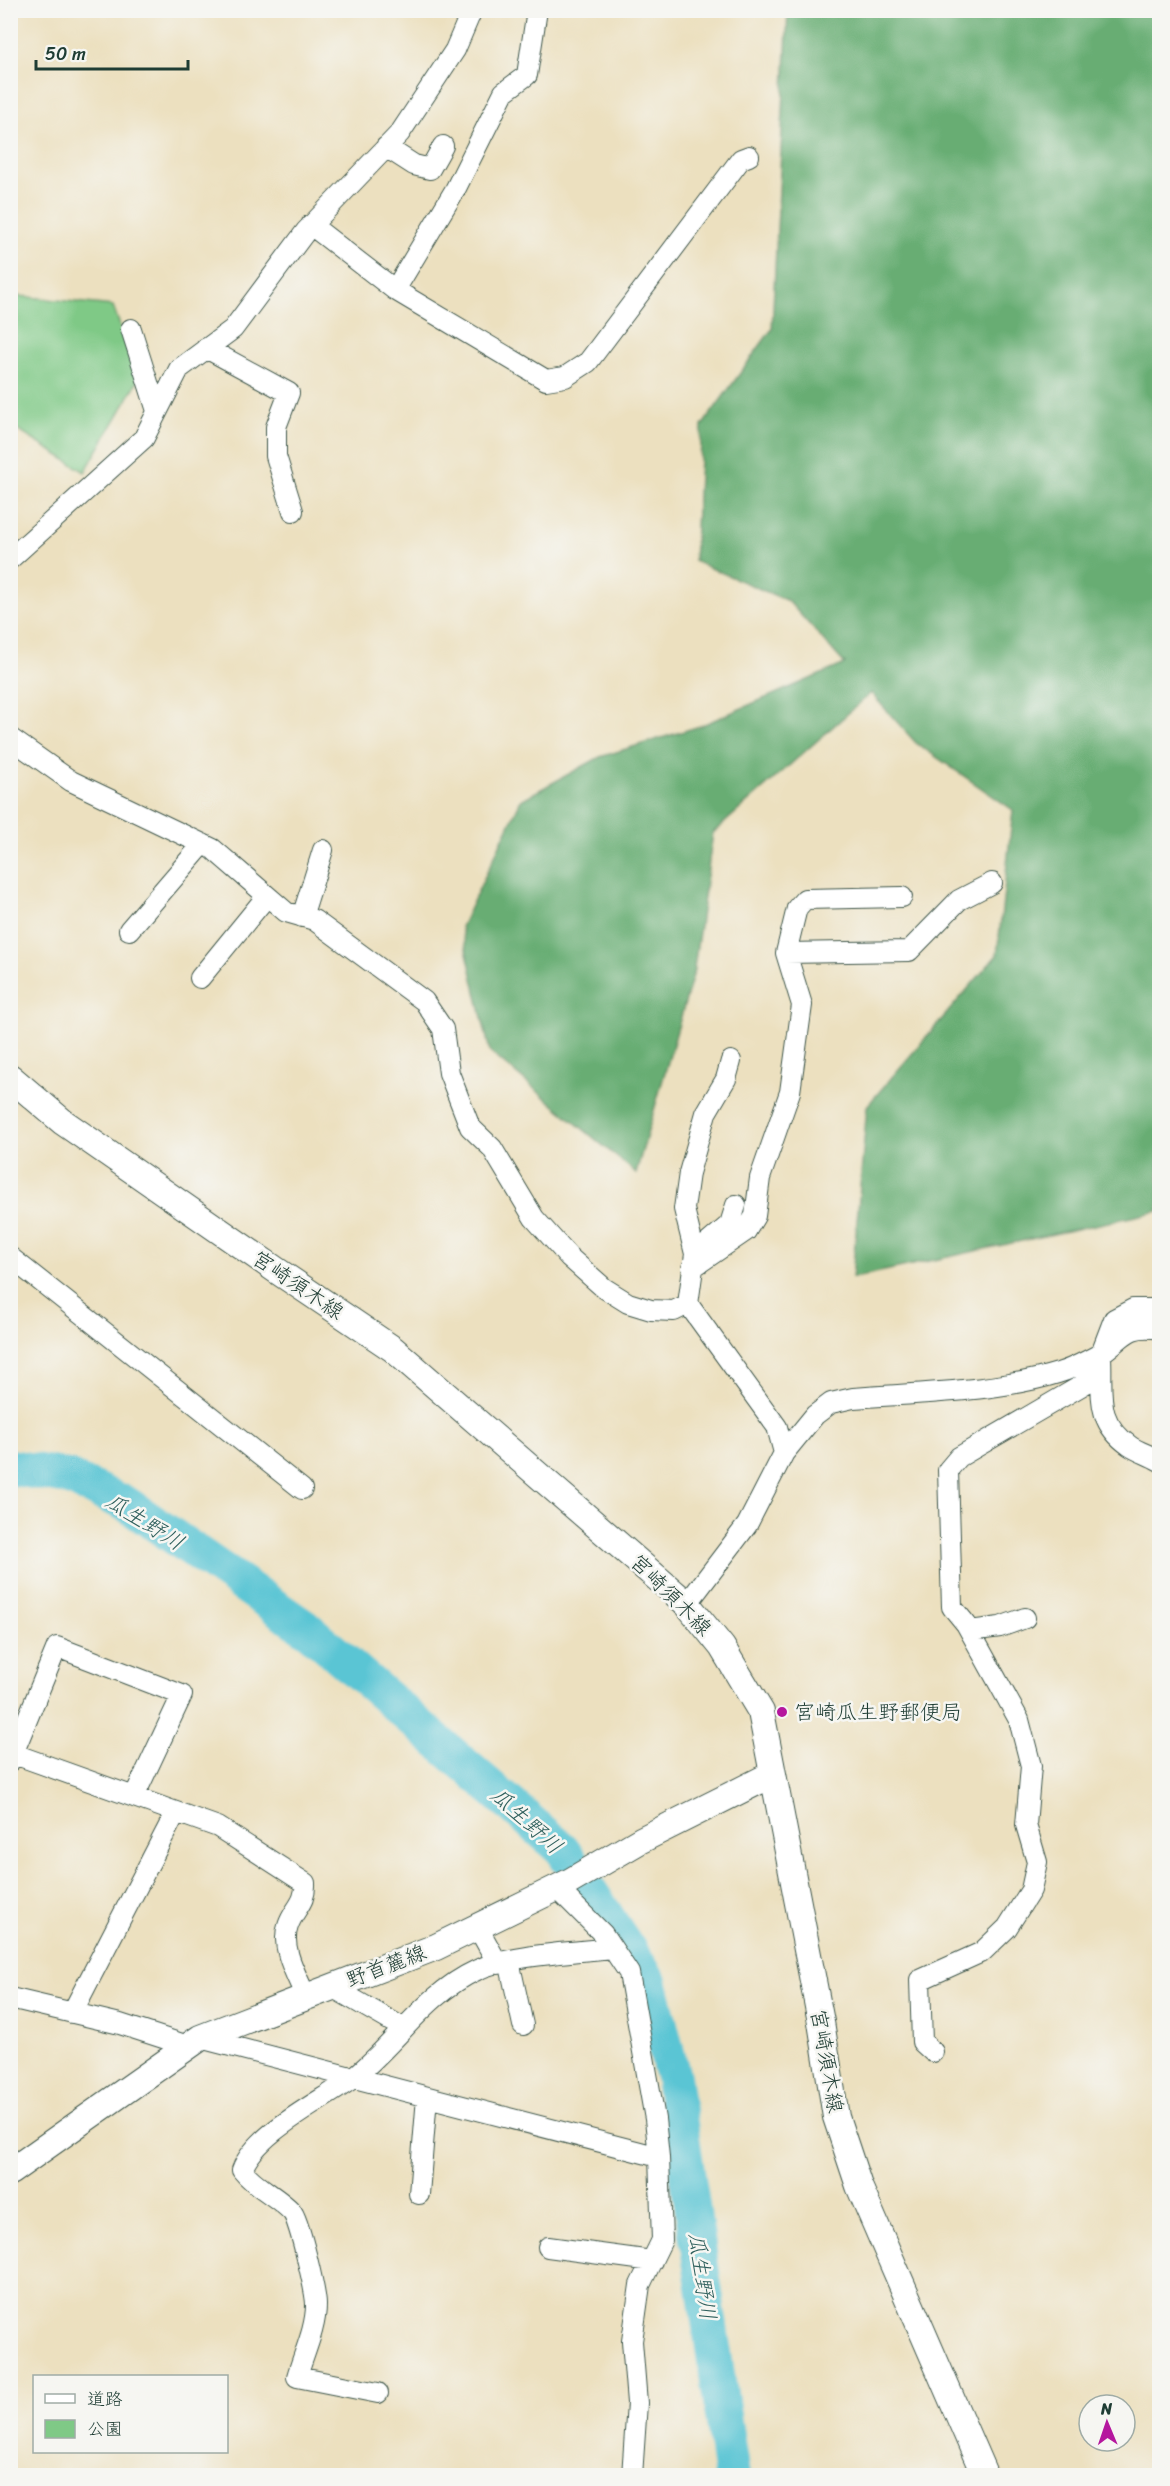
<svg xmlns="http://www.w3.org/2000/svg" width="1170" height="2486" viewBox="0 0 1170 2486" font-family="Sriracha,'Klee One',sans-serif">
	<rect width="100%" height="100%" fill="#f6f6f2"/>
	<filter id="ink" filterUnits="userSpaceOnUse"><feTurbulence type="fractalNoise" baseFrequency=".0167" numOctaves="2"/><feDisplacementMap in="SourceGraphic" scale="12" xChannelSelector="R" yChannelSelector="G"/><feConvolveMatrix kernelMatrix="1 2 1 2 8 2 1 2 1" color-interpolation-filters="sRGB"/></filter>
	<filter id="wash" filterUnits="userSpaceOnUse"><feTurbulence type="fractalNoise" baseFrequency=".008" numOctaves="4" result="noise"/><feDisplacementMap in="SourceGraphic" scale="24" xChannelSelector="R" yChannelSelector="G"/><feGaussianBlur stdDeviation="1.35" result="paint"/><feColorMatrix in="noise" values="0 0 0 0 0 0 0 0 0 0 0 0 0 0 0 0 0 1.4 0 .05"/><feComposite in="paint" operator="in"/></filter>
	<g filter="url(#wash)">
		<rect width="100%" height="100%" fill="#ece0bf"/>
		<path fill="#7fc986" stroke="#4f835d" stroke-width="1.5" d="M10,295L113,306L139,379L85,472L11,426Z"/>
		<path fill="#67ad73" stroke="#437554" stroke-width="1.5" d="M788,11H1159V1211L852,1278L867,1106L997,955L1013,810L916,743L871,693L713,833L693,975L636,1173L490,1052L461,927L521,800L600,757L700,726L845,664L788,601L694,561L702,426L772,329Z"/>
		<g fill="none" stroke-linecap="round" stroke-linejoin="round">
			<path stroke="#5ac5d4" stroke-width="36" d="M10,1467L68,1477L128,1505L310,1631L562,1849L649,1981L673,2077L732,2476"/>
		</g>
	</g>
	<g filter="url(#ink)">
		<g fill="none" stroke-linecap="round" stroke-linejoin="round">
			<defs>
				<path id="minor" d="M386,147L414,165L430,169L443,146
					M311,225L395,290L455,190L504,92L527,75L537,10
					M395,290L546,380L565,377L588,362L741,159L749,156
					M131,329L157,411
					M206,348L289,393L276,427V456L293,511
					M10,559L144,438L179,369L233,329L306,231L400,133L455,50L472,10
					M10,738L71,781L213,849L286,912L314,920L424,1001L443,1029L449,1073L470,1127L492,1148L534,1218L569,1257L604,1288L628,1303L651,1310L674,1311L688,1304L777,1427L784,1453
					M302,917L323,850
					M129,930L203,844
					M786,953L909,951L959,900L992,883
					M200,978L267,896
					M695,1254L730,1224L736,1205
					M10,1257L302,1489
					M692,1268L746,1231L755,1216L760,1178L790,1092L802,1005L786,953L797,908L805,899L902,897
					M688,1304L695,1254L684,1209L689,1173L706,1113L726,1079L731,1061
					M1101,1356C1103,1394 1094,1421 1130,1446C1139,1452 1150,1455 1160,1461
					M687,1604L747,1525L784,1453L815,1415L831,1403L853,1398C917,1393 997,1392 1058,1373C1072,1369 1087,1361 1100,1354C1124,1339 1125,1323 1160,1329
					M970,1631L1000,1627L1025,1618
					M14,1754L218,1827L305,1883C306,1904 294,1908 288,1926C280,1948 297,1976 306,1997
					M10,1761L57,1647L182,1695L134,1797
					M556,1887L603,1934L629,1973L655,2119L659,2157L662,2240L640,2285L632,2341L637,2403L632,2476
					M477,1926L498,1964
					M509,1961L523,2025
					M332,1987L403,2028
					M10,1998L120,2024L188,2046
					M72,2013L176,1812
					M200,2038L659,2157
					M933,2052L922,2042L920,1980L982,1952L1007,1928L1031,1890L1037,1862L1026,1825L1031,1766L1019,1720L966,1624L952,1607L948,1470L959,1457L1086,1383L1101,1353L1114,1319L1133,1309H1160
					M419,2194L427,2097
					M548,2247L652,2261
					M378,2393L297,2377C303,2355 316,2329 316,2305C316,2293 299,2219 292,2212C277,2196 256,2188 242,2170C256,2132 321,2102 353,2078C396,2044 425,1994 477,1970C507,1955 577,1952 612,1948"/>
				<path id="major" d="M10,1077L63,1122L276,1270L393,1349L687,1604L722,1647L761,1712L821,2022L836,2117L859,2186L985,2476
					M10,2172L200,2038L436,1947L569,1882L641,1840L773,1774"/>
			</defs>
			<use href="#minor" stroke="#3e5549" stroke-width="22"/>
			<use href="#major" stroke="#3e5549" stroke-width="28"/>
			<use href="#minor" stroke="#fff" stroke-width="20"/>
			<use href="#major" stroke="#fff" stroke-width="26"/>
		</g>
	</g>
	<circle fill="#b5179e" stroke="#f6f6f2" stroke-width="2" cx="782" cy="1712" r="6"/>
	<g text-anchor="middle" stroke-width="5" stroke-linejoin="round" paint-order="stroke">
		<g font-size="21" fill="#1f3d34" stroke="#f6f6f2">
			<text transform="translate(298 1285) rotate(34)" y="7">宮崎須木線</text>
			<text transform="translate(671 1595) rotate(45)" y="7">宮崎須木線</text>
			<text transform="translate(386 1966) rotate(-21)" y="7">野首麓線</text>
			<text transform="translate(827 2061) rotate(80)" y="7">宮崎須木線</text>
		</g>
		<g font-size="21" fill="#1f3d34" stroke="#f6f6f2" text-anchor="start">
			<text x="794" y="1719">宮崎瓜生野郵便局</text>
		</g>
		<g font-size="22" font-style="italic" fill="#2e5f5c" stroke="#f6f6f2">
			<text transform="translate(145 1521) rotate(32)" y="8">瓜生野川</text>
			<text transform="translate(527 1820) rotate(42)" y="8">瓜生野川</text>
			<text transform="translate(703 2276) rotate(82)" y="8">瓜生野川</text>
		</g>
	</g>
	<rect width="1170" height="2486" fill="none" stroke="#f6f6f2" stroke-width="36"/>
	<rect x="33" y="2375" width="195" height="78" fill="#f6f6f2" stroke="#a0aca6" stroke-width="1.5"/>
	<rect x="45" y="2394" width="30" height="9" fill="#ffffff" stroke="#a0aca6" stroke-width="1.5"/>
	<text x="87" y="2405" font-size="18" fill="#1f3d34">道路</text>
	<rect x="45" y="2420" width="30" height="18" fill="#7fc986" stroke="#a0aca6" stroke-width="1.5"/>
	<text x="87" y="2435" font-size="18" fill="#1f3d34">公園</text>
	<g transform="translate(1107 2423) rotate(358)"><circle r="28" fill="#f6f6f2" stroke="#a0aca6" stroke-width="1.5"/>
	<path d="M0-4.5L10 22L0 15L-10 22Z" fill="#b5179e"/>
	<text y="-9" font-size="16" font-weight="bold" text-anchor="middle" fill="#1f3d34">N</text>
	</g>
	<path d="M36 60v9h152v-9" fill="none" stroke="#1f3d34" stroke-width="3"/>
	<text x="45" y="60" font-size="18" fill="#1f3d34" stroke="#f6f6f2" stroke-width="4.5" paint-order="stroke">50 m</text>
</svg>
